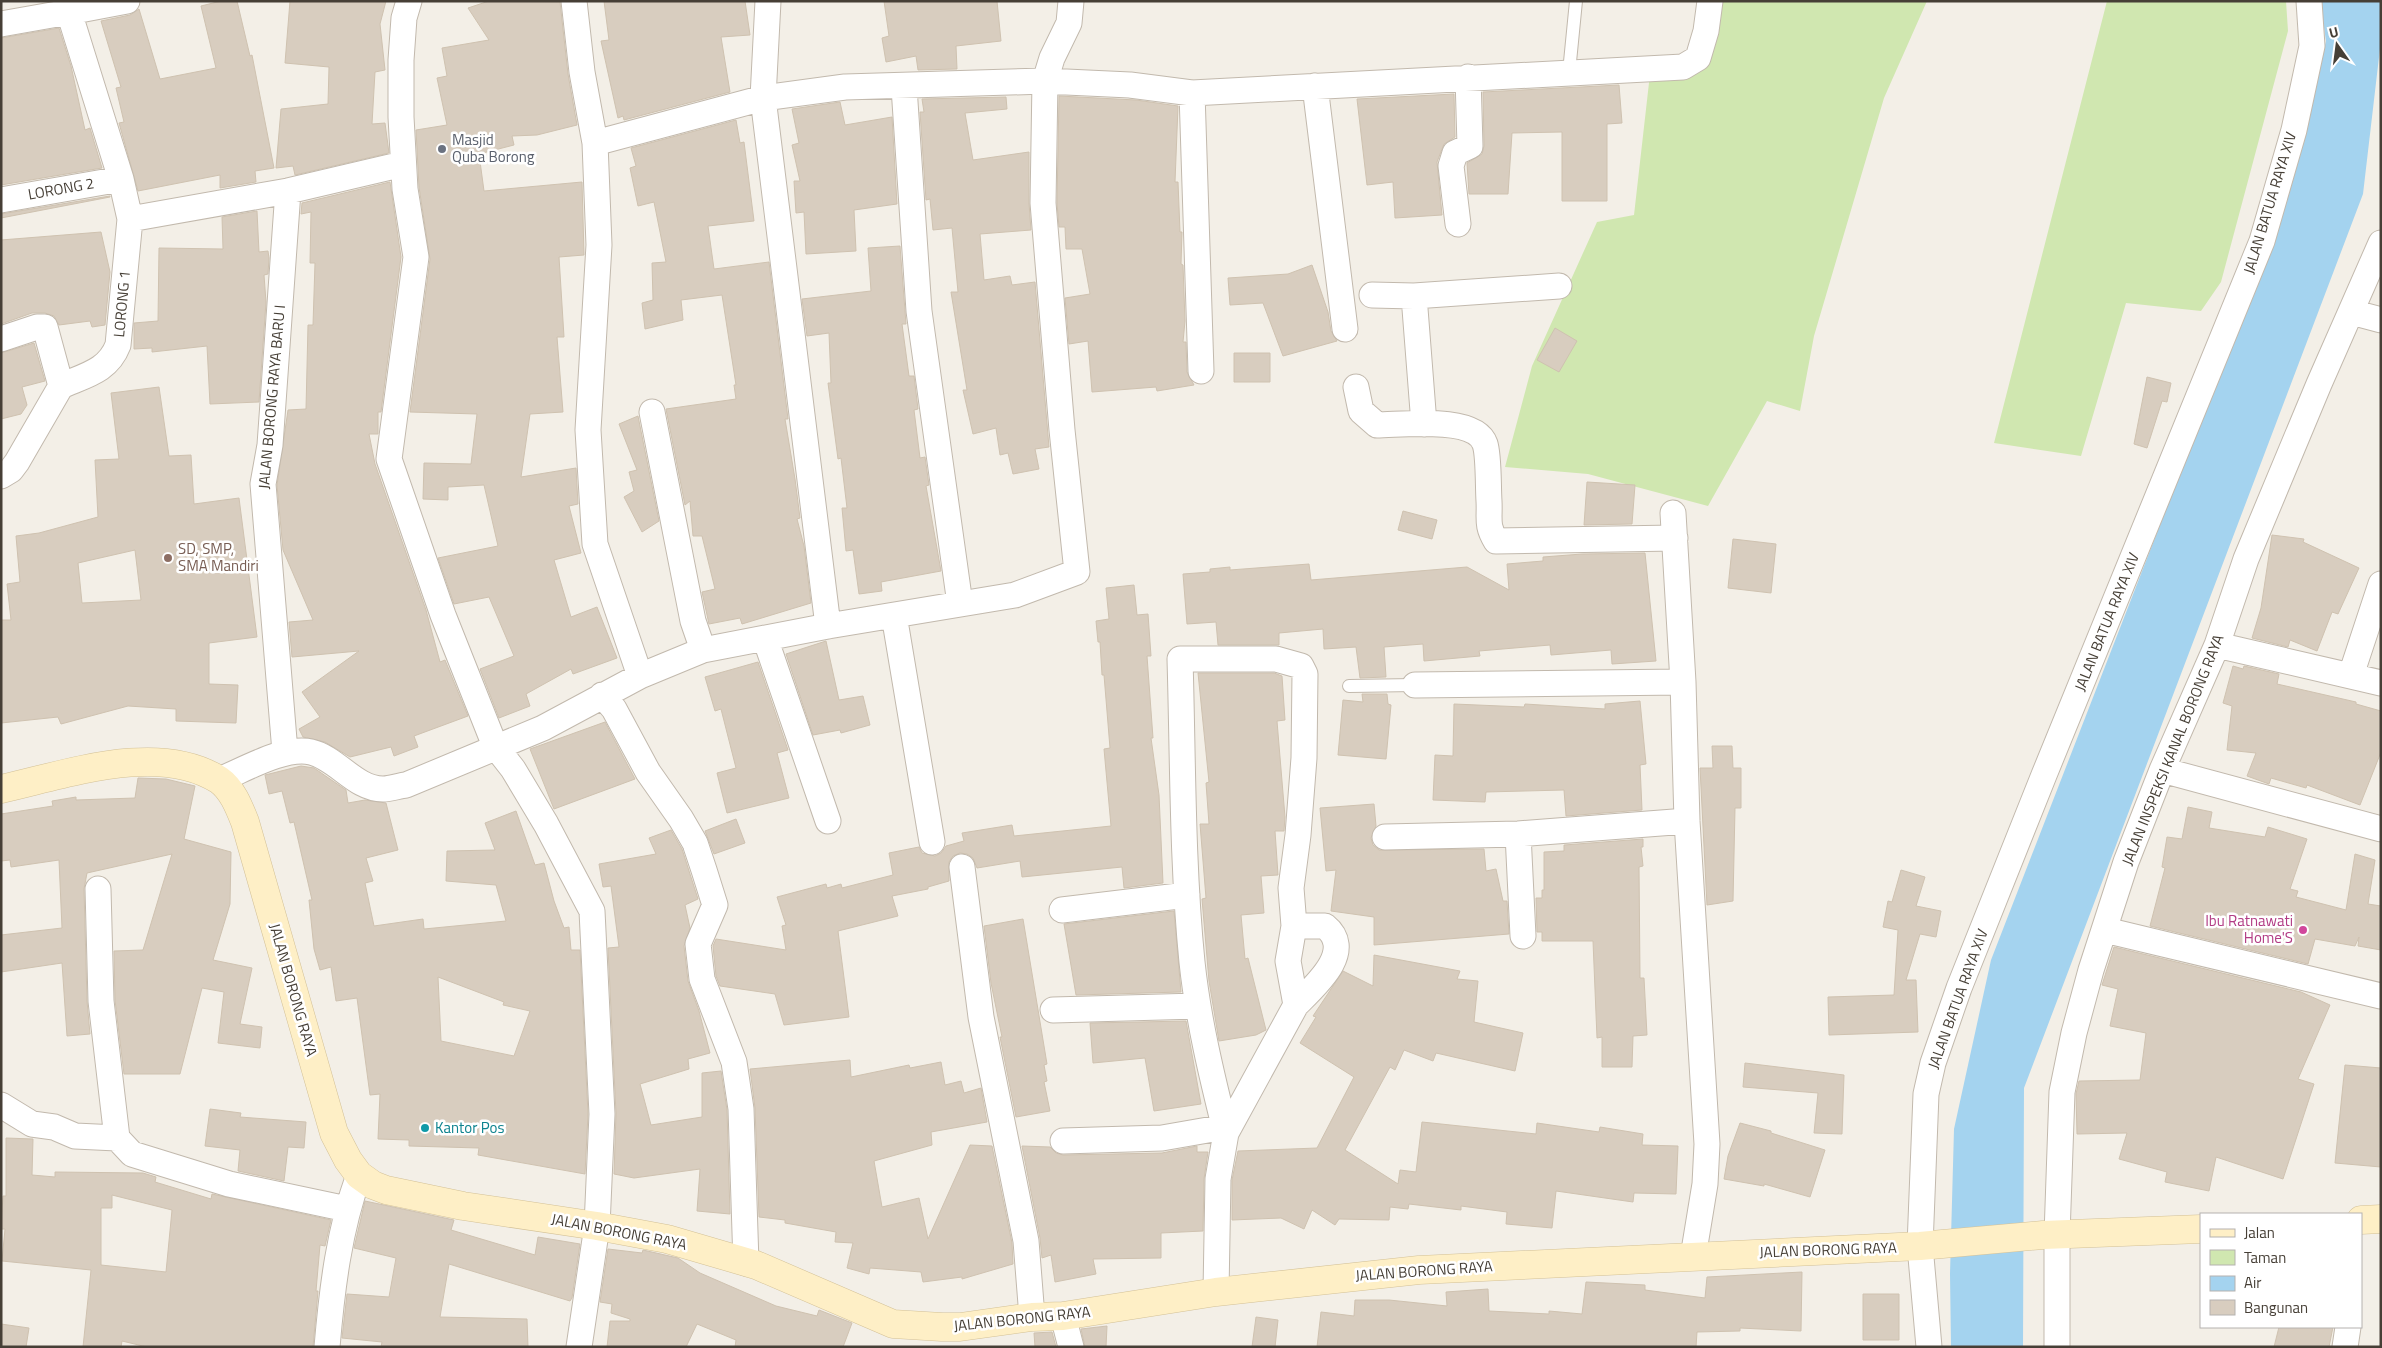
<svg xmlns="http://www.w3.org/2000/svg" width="2382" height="1348" viewBox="0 0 2382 1348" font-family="'Titillium Web',sans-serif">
	<rect width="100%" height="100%" fill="#f3efe7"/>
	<path fill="#d0e7b0" d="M1702,1H1927L1884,98L1814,336L1800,411L1767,401L1708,506L1588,474L1505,467L1532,366L1597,222L1634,215L1650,74L1696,53Z
		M2107,1H2286L2288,31L2221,282L2201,311L2126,303L2081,456L1994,443Z"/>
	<path fill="#a4d3ef" d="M2320,1H2381V40L2363,194L2024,1088L2023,1347H1951L1950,1274L1954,1129L1991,960L2289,193L2326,41Z"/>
	<path fill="#d8cdbf" stroke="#cfc2b0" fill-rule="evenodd" d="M221,1H237L250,56L252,55L274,168L255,171L256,182L220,188V175L138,191L119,123L124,122L116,88L121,87L101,21L130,15L139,9L160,79L216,68L201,6Z
		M290,1H386L380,24L385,70L375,72L372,124L385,123L389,153L295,175L293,166L276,168L281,109L328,104L329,67L285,63Z
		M489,1L560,2L568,74L577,125L537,135L512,136L514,145L479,154L484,191L582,182L584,255L559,257L564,337H557L563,412L530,414L521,477L576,468L578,504L569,506L581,553L554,560L571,617L597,607L617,658L573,674L571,669L526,694L530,706L499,718L480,669L514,656L489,597L454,604L438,558L498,546L484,485L448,487V500L423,499L424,463L471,464L477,414L410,412L430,259L419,187L416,130L447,125L437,78L447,76L442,48L489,40L468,8Z
		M604,1H745L750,35L721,37L730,92L624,120L623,116L618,118L601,41L609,40Z
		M884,1H997L1001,41L956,46L957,69L918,70L916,56L886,62L882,38L889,36Z
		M59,28L71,66L85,130L90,128L102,168L1,185V38Z
		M1619,85L1622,123L1607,124V201H1562V132L1512,133L1508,194H1469L1467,163L1482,154L1484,146L1483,92Z
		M1454,94L1455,137L1444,144L1437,162L1442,215L1395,218L1393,182L1367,185L1357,99Z
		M1059,96L1136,100L1178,106L1175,182H1178L1180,232H1182L1181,264L1183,265L1185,321L1183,342H1186L1187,372L1194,385L1157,391L1156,387L1092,392L1088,341L1069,344L1065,298L1090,294L1082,249H1066L1065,227H1059L1057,203Z
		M1006,97L1007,109L965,113L973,160L1029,152V203L1031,230L980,234L984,280L1010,276L1012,285L1035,282L1049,447L1035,449L1039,469L1013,474L1008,453L1000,455L996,428L973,434L963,390H967L951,292H958L952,228L933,230L930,199L926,200L920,112H924L922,99Z
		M840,102L845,125L892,117L897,204L854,210L856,251L806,254L804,212L796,213L794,181H800L792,145L799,143L792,109Z
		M736,120L740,143L744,142L754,221L708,226L714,269L769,262L788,419H785L795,479L800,518L797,519L804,546L811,603L742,624L740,618L709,624L702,592L715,589L702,536H693L690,501L685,505L666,409L736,399L734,385H736L722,295L681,300L683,320L645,329L642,303L653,300L652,263L666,262L654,202L638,206L630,168L636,166L631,148Z
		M390,182L401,257L381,412H378V434H369L375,464L426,610L440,662L445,660L468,716L414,736L418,747L394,756L391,747L350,757L325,742L303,737L299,729L320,717L302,692L359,651L292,657L289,622L313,620L283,550L277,485L288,410L306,409L308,325H313L315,263H310L311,212L301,214L302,203Z
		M110,196V197L1,218V214Z
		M257,211L259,252L268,251L269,258L268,274L264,275L266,302L259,402L210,404L207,346L152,352V348L134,349V323L158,321L159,248L223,249L222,217Z
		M101,232L110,272L105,325L92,327L90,321L59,325L54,316L45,313H32L1,324V240Z
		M900,246L906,324H902L909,376H914L918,409L914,410L920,458L925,457L929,485L926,486L941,571L881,582L882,591L859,594L853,550L846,551L842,508H847L841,458L838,459L828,383H831L829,333L807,336L802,299L871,291L868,248Z
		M1312,265L1328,312L1331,331L1337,341L1283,356L1263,303L1230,305L1228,278L1288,274Z
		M1555,328L1577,341L1559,372L1537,360Z
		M34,343L45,381L22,387L27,405L21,414L1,419V353Z
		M1234,353H1270V382H1234Z
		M2147,377L2171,383L2167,402L2162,401L2147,448L2134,444Z
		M159,387L169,456L191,455L194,504L239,498L257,637L209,643V684L238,685L236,723L176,721V709L128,706L61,724L58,717L1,723V620H11L7,584L20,582L16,536L39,533L98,517L95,460L119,459L111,393ZM135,550L141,600L82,603L78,563Z
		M638,416L659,521L642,532L624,497L634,491L629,472L637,470L619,424Z
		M1587,482L1635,485L1632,524L1584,525Z
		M1403,511L1437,520L1432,539L1398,530Z
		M2272,535L2304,539L2303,542L2359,568L2338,614L2332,612L2317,651L2290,640L2288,647L2252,638L2261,608Z
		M1733,539L1776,544L1771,593L1728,588Z
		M1645,553L1656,661L1612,664L1611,650L1551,655L1550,645L1479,651L1480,656L1424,661L1423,644L1384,647L1386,677L1360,678L1356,647L1324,649L1323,629L1279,633V645H1218L1216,622L1187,624L1183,574L1210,572V569L1230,567V570L1309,564L1311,580L1467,567L1509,590L1507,564L1543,561V557L1582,554Z
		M1134,585L1137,615L1148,614L1151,656H1147L1153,738H1151L1159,795L1163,883L1124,888L1122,867L1022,877L1020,861L977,868L973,858L967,854L960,853L953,856L949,862V881L928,887V889L892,896L898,916L838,931L849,1017L784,1025L775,994L720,986L716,976L713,946L716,939L786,950L782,926L786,925L777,897L826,884L827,888L841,884L842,888L893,875L889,853L919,847L922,853L935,856L941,853L946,846L964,841L962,833L1012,825L1014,836L1111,826L1104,749L1110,748L1104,675H1102L1100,642H1098L1096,621L1109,619L1106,588Z
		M826,641L839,700L863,696L870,725L841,733L840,730L813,735L786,654Z
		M758,662L788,750L777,753L789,798L727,813L717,773L736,768L721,709L715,711L705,677Z
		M2233,666L2243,669L2244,666L2279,674L2277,684L2356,702V704L2381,711V752L2360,805L2307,785L2306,788L2271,778L2269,784L2247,776L2256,753L2227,750L2232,706L2223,703Z
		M1198,673H1274L1282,676L1285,720L1277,721L1285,817L1284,831H1275L1278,875L1261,876L1264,913L1241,915L1245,959L1248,958L1266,1030L1256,1035L1219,1041L1209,981L1202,899L1206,898L1200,824H1209L1206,783L1209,782Z
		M1362,694H1387L1388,704L1391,705L1386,759L1338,755L1343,700L1363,702Z
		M1640,701L1646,764L1640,765L1642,810L1566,816L1564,790L1486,792L1485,802L1433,800L1435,755L1453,756L1454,704L1524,707L1525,704L1605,709V704Z
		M605,722L635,779L554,809L530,749Z
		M1712,746H1732L1733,768H1741V808H1735L1733,901L1707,905L1700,768H1713Z
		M301,766L314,768L346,790L348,803L365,800L386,803L398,850L366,858L373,881L365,883L374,926L423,919L424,929L506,921L496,885L446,881L447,851L495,850L485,823L516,811L535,865L544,863L554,901L564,928L569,927L571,950H580L588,1114L585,1174L478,1155L479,1148L409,1146V1140L378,1139L380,1094L370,1095L357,998L336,1001L331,967L320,970L314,949L309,900H312L294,822L290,823L282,791L269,794L265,775ZM438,977L504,1002L503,1005L530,1011L514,1056L441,1041Z
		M138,778L166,779L195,786L184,839L231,852L230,904L213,960L252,968L240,1024L262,1027L260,1048L218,1043L224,992L202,988L180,1074H124L115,1000L114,951L143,950L172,854L87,873L84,889L87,1001L90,1034L67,1036L62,963L1,972V935L62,928L59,860L11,867L10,860L1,861V814L53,806L52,801L76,797V800L135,798Z
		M1374,804L1376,826L1371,838L1373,845L1379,850L1484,849L1486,871L1496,869L1503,901H1507L1509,934L1374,945V917L1331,911L1336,870L1326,871L1320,808Z
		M2188,807L2212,812L2209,828L2265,837L2268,827L2307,839L2290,889L2298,891L2296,897L2346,910L2355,854L2375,860L2368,904L2381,906V950L2358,946L2359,937L2355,946L2315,939L2308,964L2150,926L2165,868L2162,867L2167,837L2182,839Z
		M736,819L745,843L714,854L705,831Z
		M671,830L682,849L698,899L685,905L690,928L684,946L688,981L699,1011L710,1053L688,1059L689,1069L640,1084L651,1125L702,1117V1073L721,1071L727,1110L730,1214L697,1211L700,1169L634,1178L614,1174L616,1113L608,948L619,947L611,886L603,887L599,864L656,854L649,838Z
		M1643,839V847H1641L1643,866L1639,867L1640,978H1644L1647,1035L1633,1036L1632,1067H1602V1037L1597,1038L1593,941H1542V932H1537L1536,898H1542V890H1544V852L1564,851V845Z
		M1901,870L1925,877L1916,906L1941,911L1936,937L1920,934L1906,980H1916L1918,1032L1829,1035L1828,997L1894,995L1898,930L1883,927L1888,901L1892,902Z
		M1174,911L1181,992L1076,995L1064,924Z
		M1023,919L1047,1064L1044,1065L1047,1081L1044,1082L1050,1111L1016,1117L1000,1037H1002L991,983L984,926Z
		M2114,947L2301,992L2330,1005L2298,1079L2314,1084L2283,1179L2216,1157L2209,1191L2165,1182L2167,1172L2119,1159L2127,1133L2077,1134L2076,1094L2079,1081L2140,1080L2146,1033L2110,1026L2118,989L2102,985Z
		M1374,955L1460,971L1457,979L1478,981L1474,1022L1523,1033L1515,1071L1436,1053L1433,1061L1404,1050L1395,1070L1390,1067L1345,1150L1398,1184L1400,1170L1416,1172L1422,1122L1536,1134L1537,1123L1599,1132L1600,1127L1643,1134L1642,1145L1678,1146L1676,1194L1634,1193L1633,1202L1556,1191L1552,1228L1506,1224L1507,1212L1461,1206V1210L1409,1204L1408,1209L1390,1207L1389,1220L1339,1219L1335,1225L1312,1210L1304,1229L1281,1218L1232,1220V1180L1238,1151L1317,1148L1354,1077L1300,1043L1316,1017L1313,1016L1343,971L1373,986Z
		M1186,1021L1201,1104L1154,1111L1145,1058L1093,1063L1090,1023Z
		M850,1060L851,1077L909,1065L910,1068L941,1062L945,1085L961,1081L964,1093L981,1088L987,1122L931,1132L932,1145L874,1161L882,1207L919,1198L928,1239L970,1145L992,1146L1012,1243L1013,1264L962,1279V1277L923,1282L921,1272L870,1268L869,1274L847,1268L853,1243L835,1242L836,1232L785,1223V1220L759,1217L755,1108L750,1069Z
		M1745,1063L1844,1075L1842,1134L1814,1133L1818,1093L1743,1087Z
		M2345,1065L2381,1068V1167L2335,1163Z
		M210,1109L241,1113L240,1117L306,1122L304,1148L288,1147L284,1181L238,1171L240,1150L205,1146Z
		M1740,1123L1771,1131V1133L1825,1150L1810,1197L1764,1184V1186L1724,1179L1728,1156Z
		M6,1138L33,1139L32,1175L55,1177V1172L143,1173L156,1177L155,1182L211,1199L212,1194L331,1220L325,1246L320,1245L316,1291H318L313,1347H147L122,1341L121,1347H83L91,1270L2,1261L5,1229H1V1227L3,1196H6ZM112,1195L172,1210L166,1272L101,1265V1208H112Z
		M1022,1146L1050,1147L1056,1153L1063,1155L1162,1153L1197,1146V1152H1208L1204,1179L1203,1231L1161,1233V1258L1093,1259L1096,1274L1055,1282L1051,1255L1042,1258L1040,1238Z
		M365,1201L454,1220L451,1230L535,1255L538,1237L580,1244L572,1298L570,1301L449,1264L440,1317L527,1319L528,1347H381L382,1342L342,1338L347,1294L389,1297L396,1258L354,1248Z
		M608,1249L642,1253L643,1250L678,1258L700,1273L776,1306L817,1316L819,1310L852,1323L843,1347H735L736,1340L697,1324L686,1347H607L610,1321H630V1319L611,1313L612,1304L600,1302Z
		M1802,1272L1801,1331L1740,1328V1331L1697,1332L1696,1347H1317L1321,1312L1354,1316L1355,1300H1389L1447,1306L1446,1292L1488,1289L1489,1311L1549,1314V1311L1582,1314L1586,1282L1645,1285V1290L1705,1298L1707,1277Z
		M1863,1294H1899V1340H1863Z
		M1256,1317L1278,1320L1275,1347H1252Z
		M1,1324L29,1328L26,1347H1Z
		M1107,1326L1106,1347H1085L1081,1329Z
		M2279,1327H2333L2329,1347H2274Z
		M1052,1332L1056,1347H1035L1034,1333Z"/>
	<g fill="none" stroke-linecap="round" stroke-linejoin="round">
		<defs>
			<path id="service" d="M1569,72L1576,1
				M1349,686L1415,685"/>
			<path id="minor" d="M409,1L404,18L401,60V117L405,189L416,257L389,459L443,615L495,746L513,769L546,824L592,911L602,1114L597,1226L579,1347
				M574,1L582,72L595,143L599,245L588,430L595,544L640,676
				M768,1L763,98L828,626
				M1,24L69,12L68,1
				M1315,86L1345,329
				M904,87L919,311L960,604
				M1192,93L1201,371
				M595,143L763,98L845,87L1045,81L1130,85L1192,93L1683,67L1698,58L1706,31L1710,1
				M1,200L121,179
				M130,219L288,191L403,164
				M1458,224L1451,166L1455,153L1470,146L1468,77
				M1372,295L1414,296L1559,286
				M1414,296L1424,424
				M2351,312L2381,320
				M1,339L37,327H45L61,386L17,462L11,470L1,476
				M61,386C86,375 108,371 118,345L130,219L121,179L69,12L127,1
				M1356,387L1361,411L1377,425C1402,425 1475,415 1485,444C1489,456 1488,487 1489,501C1490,519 1486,525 1496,541L1675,538
				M652,412L693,621L703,650
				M1673,513L1683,682L1687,821L1707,1144L1705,1184L1693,1257
				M894,615L932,842
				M765,638L828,821
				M2217,645L2381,683
				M2351,675L2381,584
				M1415,685L1683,682
				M602,695L614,709L648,772L681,819L695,843L704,870L715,905L698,944L702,979L734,1062L741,1109L746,1263
				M285,752L263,484L270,445L288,191
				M2162,770L2381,829
				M219,780C244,770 284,746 311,752C337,758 355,789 383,789C390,789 398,786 406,785L543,728L640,676L703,650L828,626L1015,595L1077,572L1062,430L1043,203L1045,81L1052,58L1069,23L1071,1
				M1518,834L1523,936
				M1385,837L1518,834L1687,821
				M962,867L981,1017L1026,1241L1032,1317
				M98,889L101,1001L117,1138
				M1062,910L1187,895
				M1294,926H1325C1356,951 1315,986 1296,1005
				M2105,930L2381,996
				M1053,1010L1198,1006
				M1,1105L32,1124L54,1127L75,1136L117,1138L132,1154L229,1184L347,1209
				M1063,1141L1162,1138L1225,1127
				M1216,1292L1218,1179L1226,1133L1296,1005L1288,961L1294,926L1291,888L1298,835L1304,758L1305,674L1301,666L1276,659H1180C1183,760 1182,861 1192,962C1198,1019 1212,1077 1226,1133
				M1063,1316L1071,1347
				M327,1347C332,1289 339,1230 359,1175
				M1929,1347L1920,1246L1926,1094L1933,1063L1959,988L2044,775L2262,241L2294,130L2312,46L2309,1
				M2057,1347V1235L2062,1092L2074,1033L2091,970L2126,862L2162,770L2217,645L2246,559L2319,384L2381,243
				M2345,1347L2348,1327"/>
			<path id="secondary" d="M1,789C65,775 158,741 219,780C232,789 239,807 245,822L334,1133L348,1160L359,1175L373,1185L386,1190L463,1206L597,1226L667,1239L756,1265L893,1324L942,1327H960L1032,1317L1063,1316L1216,1292L1419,1270L1920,1246L2043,1235L2201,1229
				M2361,1220L2381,1219"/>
		</defs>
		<use href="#service" stroke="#c2b9ad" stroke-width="14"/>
		<use href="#minor" stroke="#c2b9ad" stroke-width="27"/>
		<use href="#secondary" stroke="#d3c197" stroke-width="29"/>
		<use href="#service" stroke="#fff" stroke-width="12"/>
		<use href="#minor" stroke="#fff" stroke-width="25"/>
		<use href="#secondary" stroke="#feefc6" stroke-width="28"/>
	</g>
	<circle fill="#6b7280" stroke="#fff" stroke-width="2" cx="442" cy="149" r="5"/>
	<circle fill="#8d6e63" stroke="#fff" stroke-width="2" cx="168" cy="558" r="5"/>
	<circle fill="#d1479c" stroke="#fff" stroke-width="2" cx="2303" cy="930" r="5"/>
	<circle fill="#0f9aa8" stroke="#fff" stroke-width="2" cx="425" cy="1128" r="5"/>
	<g text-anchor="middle" stroke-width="5" stroke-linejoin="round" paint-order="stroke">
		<g font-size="15" fill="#5b616d" stroke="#fff" text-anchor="start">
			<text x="452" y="145">Masjid<tspan x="452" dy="17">Quba Borong</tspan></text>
		</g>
		<g font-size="15" fill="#463f36" stroke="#fff">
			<text transform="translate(61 189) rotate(-10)" y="5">LORONG 2</text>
			<text transform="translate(2270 203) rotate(-73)" y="5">JALAN BATUA RAYA XIV</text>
			<text transform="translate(122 304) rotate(-85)" y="5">LORONG 1</text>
			<text transform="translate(272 397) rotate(-85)" y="5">JALAN BORONG RAYA BARU I</text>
			<text transform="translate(2107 622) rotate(-68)" y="5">JALAN BATUA RAYA XIV</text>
			<text transform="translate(2173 750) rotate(-68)" y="5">JALAN INSPEKSI KANAL BORONG RAYA</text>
			<text transform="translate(293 990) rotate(74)" y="5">JALAN BORONG RAYA</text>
			<text transform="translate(1958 999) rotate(-70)" y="5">JALAN BATUA RAYA XIV</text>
			<text transform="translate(619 1232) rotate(11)" y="5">JALAN BORONG RAYA</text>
			<text transform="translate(1828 1250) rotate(-2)" y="5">JALAN BORONG RAYA</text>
			<text transform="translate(1424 1271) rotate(-4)" y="5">JALAN BORONG RAYA</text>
			<text transform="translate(1022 1319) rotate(-6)" y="5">JALAN BORONG RAYA</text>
		</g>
		<g font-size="15" fill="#785e54" stroke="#fff" text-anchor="start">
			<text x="178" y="554">SD, SMP,<tspan x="178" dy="17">SMA Mandiri</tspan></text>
		</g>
		<g font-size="15" fill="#b23c85" stroke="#fff" text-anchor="end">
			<text x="2293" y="926">Ibu Ratnawati<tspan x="2293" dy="17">Home'S</tspan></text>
		</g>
		<g font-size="15" fill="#0d838f" stroke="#fff" text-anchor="start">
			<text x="435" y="1133">Kantor Pos</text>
		</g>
	</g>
	<rect width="2382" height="1348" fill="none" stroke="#463f36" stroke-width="5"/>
	<rect x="2200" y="1213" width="162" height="115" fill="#ffffff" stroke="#b5b2af"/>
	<rect x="2210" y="1229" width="25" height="8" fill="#feefc6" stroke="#b5b2af"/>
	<text x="2244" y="1238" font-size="15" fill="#463f36">Jalan</text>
	<rect x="2210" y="1250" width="25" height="15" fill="#d0e7b0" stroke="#b5b2af"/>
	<text x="2244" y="1263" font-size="15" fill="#463f36">Taman</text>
	<rect x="2210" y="1276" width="25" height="15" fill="#a4d3ef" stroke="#b5b2af"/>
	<text x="2244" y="1288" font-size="15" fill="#463f36">Air</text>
	<rect x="2210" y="1300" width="25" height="15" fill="#d8cdbf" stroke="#b5b2af"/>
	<text x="2244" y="1313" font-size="15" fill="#463f36">Bangunan</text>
	<g transform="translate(2337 45) rotate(346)" stroke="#ffffff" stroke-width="4" paint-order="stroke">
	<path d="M0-4L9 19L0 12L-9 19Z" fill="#463f36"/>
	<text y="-8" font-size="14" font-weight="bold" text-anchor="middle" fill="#463f36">U</text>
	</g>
</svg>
